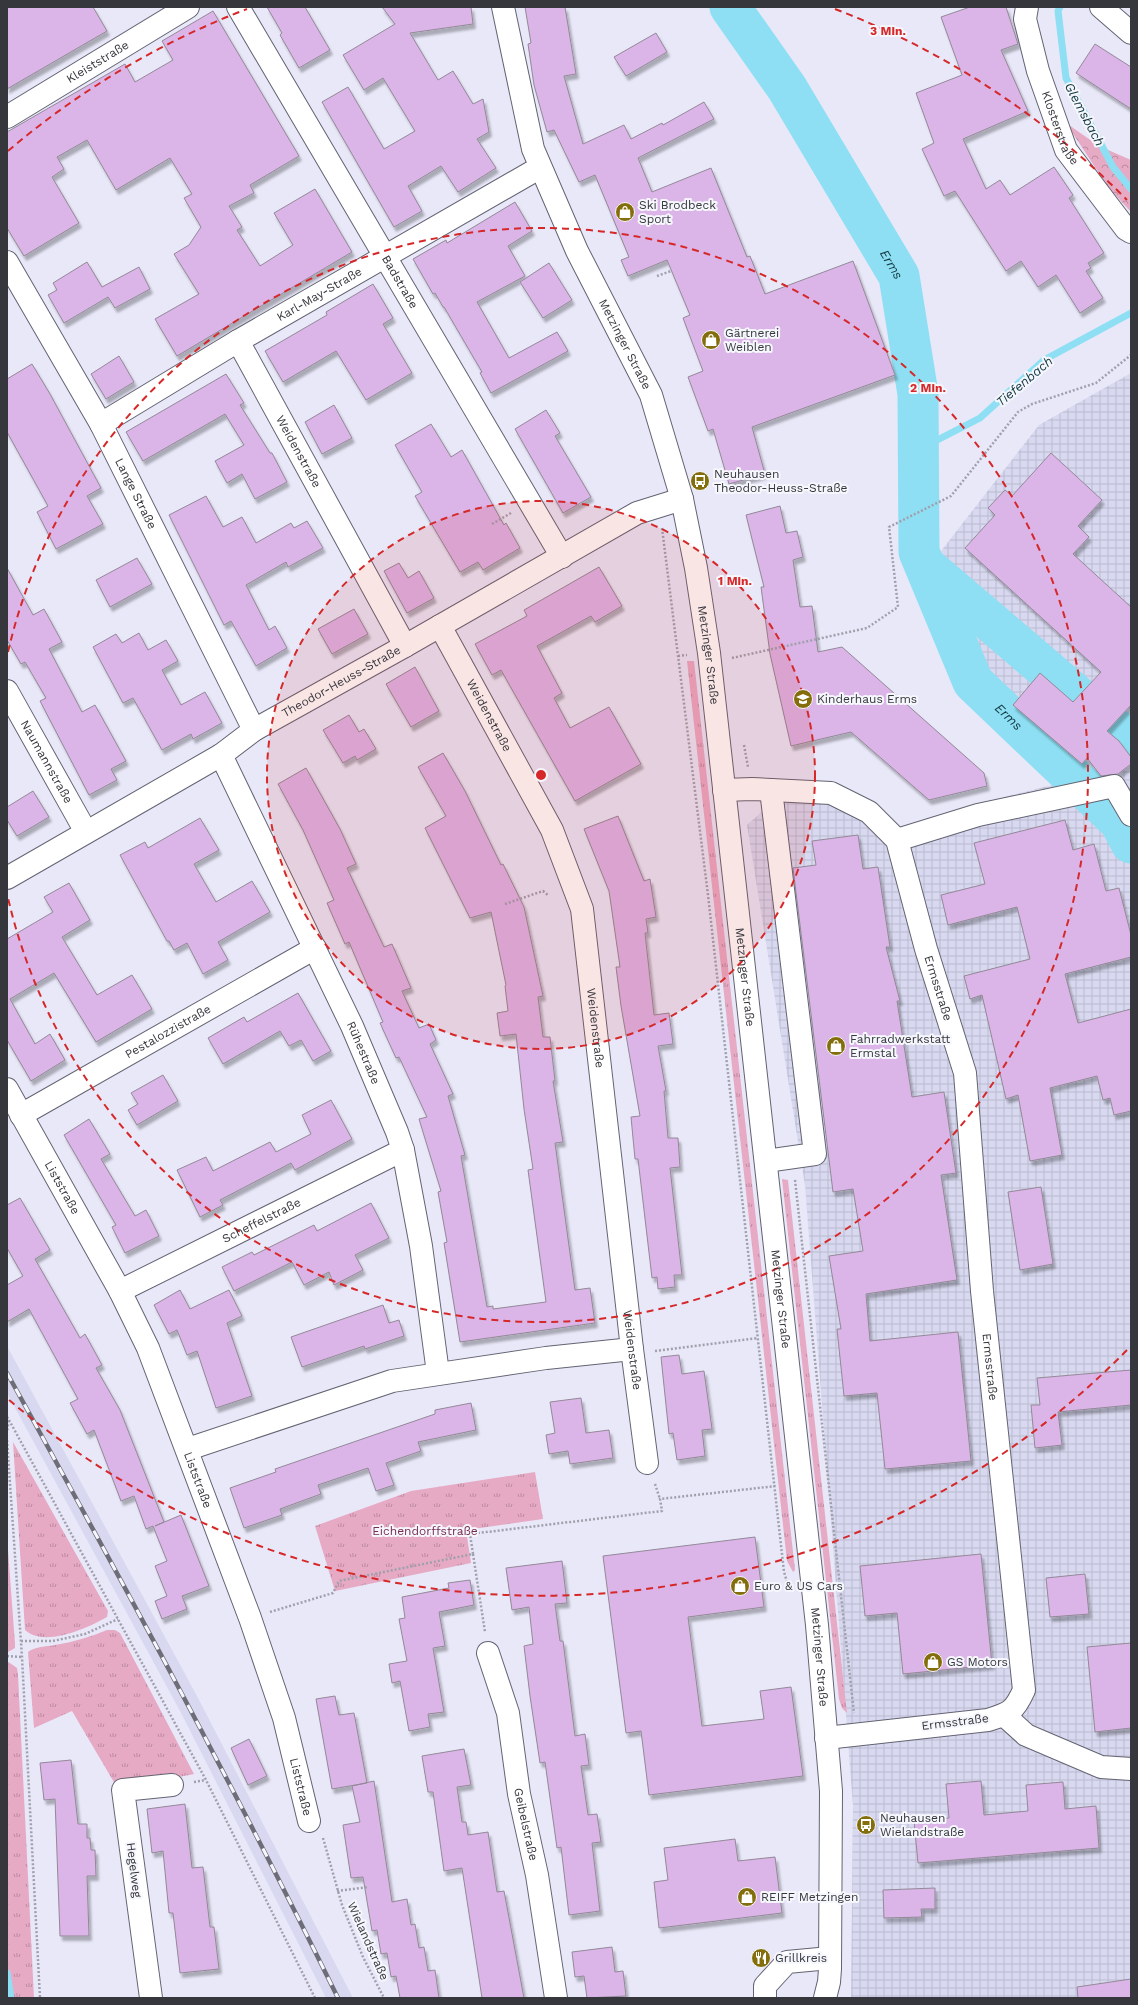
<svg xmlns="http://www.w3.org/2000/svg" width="1138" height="2005" viewBox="0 0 1138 2005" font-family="'Work Sans',sans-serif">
	<defs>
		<pattern id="industrial-grid" width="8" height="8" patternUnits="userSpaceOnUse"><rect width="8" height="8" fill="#d8d9f0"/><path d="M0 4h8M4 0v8" fill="none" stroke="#babbcf"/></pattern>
		<pattern id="grass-tufts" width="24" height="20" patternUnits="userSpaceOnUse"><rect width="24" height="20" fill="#e7aac4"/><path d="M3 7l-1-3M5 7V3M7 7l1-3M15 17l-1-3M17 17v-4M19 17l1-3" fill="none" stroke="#bc8ba0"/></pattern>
		<pattern id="forest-crowns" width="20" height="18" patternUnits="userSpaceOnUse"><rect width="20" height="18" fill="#e7aac4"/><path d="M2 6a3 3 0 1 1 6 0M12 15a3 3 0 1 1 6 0" fill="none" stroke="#bc8ba0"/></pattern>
		<filter id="shadow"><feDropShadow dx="2.5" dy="4.5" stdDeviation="1" flood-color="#0004"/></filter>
	</defs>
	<rect width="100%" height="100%" fill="#e8e8f9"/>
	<path fill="#d8d9f0" d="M7,1346L197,1696L353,1998H326L179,1709L7,1393Z"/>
	<path fill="url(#industrial-grid)" d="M1131,373V1998H851L853,1806L805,1185L747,825L766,808L799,796L827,797L863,817L879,839L973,805L1048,786L1087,779L996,699L938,555L1039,425Z"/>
	<path fill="url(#grass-tufts)" d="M687,661H694L795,1570L793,1572L787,1561Z
		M782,1179L788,1180L847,1713L842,1708L839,1699Z
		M13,1442L108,1611L107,1617C88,1628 44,1648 25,1630Z
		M535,1472L543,1519L466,1530L471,1563L335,1591L315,1526L411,1491Z
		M7,1536L15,1644V1648L8,1652Z
		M107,1630H115L120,1633L194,1774L118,1789L72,1711L34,1728L28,1652C36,1646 45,1647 55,1645C73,1642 90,1637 107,1630Z
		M7,1661L17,1668L18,1675L34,1998H7Z"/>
	<path fill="url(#forest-crowns)" d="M1066,123L1099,146L1131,160V212L1108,187Z"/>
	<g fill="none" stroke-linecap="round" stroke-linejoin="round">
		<path stroke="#8edff3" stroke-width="7" d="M1060,7L1058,11L1066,78L1113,167L1131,189
			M918,450L980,418L1044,360L1131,313
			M7,1973L11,1998"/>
		<g stroke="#8edff3" stroke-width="41">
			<path id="s1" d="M730,7L787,88L899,276L918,394L919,552L973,682L1120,822L1131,843"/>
			<path d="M930,570L1131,742"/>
		</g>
	</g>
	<path fill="#dbb4e8" stroke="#938997" filter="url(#shadow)" d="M7,7H93L107,31L7,89Z
		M267,7H305L330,50L299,68L280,35L282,33Z
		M382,7H471L473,24L410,33L438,80L453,71L473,104L483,99L489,132L477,139L496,168L458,192L441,166L408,186L422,211L394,227L322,102L348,87L384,149L415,131L383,78L364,90L343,55L395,24Z
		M525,7H565L576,74L564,76L583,144L624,125L631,139L662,123L663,125L704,102L714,119L638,158L652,192L711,168L747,257L750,256L765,294L853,261L895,375L752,427L765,474L729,484L713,429L708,431L688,377L703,371L683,318L690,315L667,260L628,276L621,260L629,257L595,175L579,182L554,130L547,132L534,85L528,44L531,43Z
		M970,7H1006L1018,44L1001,50L1028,111L963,139L986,189L1000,180L1010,195L1054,167L1073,195L1069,198L1104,253L1088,263L1091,268L1086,271L1103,298L1080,313L1056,275L1038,287L1021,261L1006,271L955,191L944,196L922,149L934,143L916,93L962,75L941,17Z
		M213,11L299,156L250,185L254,193L229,206L242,227L237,230L260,266L293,245L274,213L315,189L352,252L177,356L155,319L199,294L174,254L189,245L201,227L184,198L192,194L170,158L116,190L87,140L57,157L64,169L52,177L79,223L24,256L7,228V132L125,64L135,82L173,60L162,41Z
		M656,33L667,52L626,76L614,57Z
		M1095,44L1131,67V109L1076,73Z
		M515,202L532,231L508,246L525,276L477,302L509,358L557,332L568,351L491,393L480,373L482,372L444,307H443L435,293L433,294L413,259L446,240L447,243Z
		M87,262L102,287L139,267L150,289L115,308L108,297L64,323L48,295L57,290L53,283Z
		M549,263L572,300L543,318L520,282Z
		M373,284L393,318L383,324L412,373L366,400L336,351L283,382L265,351L327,315L326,312Z
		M119,356L134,382L106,399L91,374Z
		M32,364L50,394L101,488L87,496L103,524L56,549L37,512L48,506L7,432V379Z
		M226,374L244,403L240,405L270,453H272L287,482L255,499L242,474L227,483L215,461L244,445L225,414L143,461L126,432Z
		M334,405L352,438L322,454L305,422Z
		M546,410L560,433L555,436L591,497L563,513L515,429Z
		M431,424L451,457L462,450L504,525L506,523L520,548L483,570L478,562L460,572L415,496L422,492L395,445Z
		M1051,453L1102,500L1078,526L1089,537L1073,554L1131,607V705L1107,731L1119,741L1131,757V764L1118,774L1101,776L1087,758L1082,764L1013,705L1040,673L1073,702L1101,672L965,548L995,515L988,508L1005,490L1012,496Z
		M206,496L223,527L242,517L256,543L291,523L294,528L307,521L323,548L288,567L286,562L246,585L269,630L275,626L287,648L256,666L231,621L224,625L169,515Z
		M780,506L786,533L797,531L803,557L793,560L800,607L812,606L818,652L842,647L984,773L987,786L929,800L851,732L791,746L770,654L761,587H764L746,515Z
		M137,558L152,584L110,607L96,580Z
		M399,563L408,578L419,571L434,598L407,613L384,571Z
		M599,567L622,606L595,622L591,616L537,646L562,693L554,698L570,728L609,707L641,764L575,801L501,670L492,675L475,644L527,616L524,610Z
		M7,568L33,615L44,609L62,642L49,649L82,712L95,705L126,761L111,769L117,780L89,795L40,701L46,698L25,662L21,664L7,640Z
		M354,609L368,634L332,654L318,629Z
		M139,633L148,650L166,640L178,661L162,670L181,705L205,692L222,723L193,739L191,734L162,750L133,698L123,703L93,647L116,634L122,643Z
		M415,667L439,711L411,727L386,684Z
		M349,715L359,732L364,729L376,749L357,760L355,756L343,763L323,730Z
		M443,753L465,791L501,865L503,864L524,907L543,996L538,997L543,1037H550L555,1081H553L563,1142L555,1143L575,1290L590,1288L595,1323L460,1342L444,1243L447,1242L438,1192L441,1191L419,1119L427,1117L399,1057L396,1058L380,1023L383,1022L349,942L345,944L327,903L334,900L303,830L278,784L306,768L340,829L356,864L347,868L384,947L392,944L411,988L402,991L419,1028L429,1024L436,1040L430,1044L453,1094L448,1096L465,1155L461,1156L487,1307L493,1306V1309L546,1302L528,1170L533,1169L524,1109L516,1034L500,1036L497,1013L508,1011L505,986L506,985L491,912L470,918L425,828L446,816L418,767Z
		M33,791L49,817L17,836L7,820V807Z
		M618,816L644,881L650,879L656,917L646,919L648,933H645L654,1015L669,1013L673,1044L658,1046L666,1091H664L668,1138H678L680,1167L670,1168L682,1275H674L675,1287L658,1289L657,1277L652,1278L638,1159H635L631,1117L640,1116L621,1006L616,967H620L609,891L584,829Z
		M200,818L219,850L194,864L216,902L252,881L270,912L218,942L228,960L203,974L187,943L174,950L169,941H167L120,855L145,842L148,848Z
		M1065,820L1073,850L1094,844L1106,891L1119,888L1131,935V957L1065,974L1078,1023L1131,1009V1111L1114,1115L1110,1098L1103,1100L1097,1076L1050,1088L1062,1155L1030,1161L1018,1095L1006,1099L982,995L970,999L964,976L1030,959L1017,907L948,925L941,895L985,884L974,843Z
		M858,835L863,869L878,867L890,947H886L900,1001H897L912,1097L944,1092L956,1173L941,1175L957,1280L866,1294L870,1341L958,1332L971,1461L885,1469L877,1393L844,1396L837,1329H841L829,1256L863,1251L853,1189L833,1192L793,868L816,865L812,841Z
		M69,883L90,920L62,937L97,995L132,975L152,1009L96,1042L54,973L10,999L35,1044L50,1034L65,1060L31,1081L7,1040V939L53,912L44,897Z
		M298,993L331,1051L313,1061L301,1040L289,1046L280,1031L223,1064L208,1038L244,1017L247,1022Z
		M163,1075L178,1101L137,1125L128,1110L138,1104L131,1093Z
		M331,1100L352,1139L295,1170L291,1163L220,1200L223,1205L200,1217L177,1170L206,1157L213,1171L270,1142L276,1152L311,1134L302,1115Z
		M89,1119L110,1154L101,1159L135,1216L146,1210L159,1236L125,1253L112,1227L116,1225L64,1135Z
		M1041,1187L1053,1264L1020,1270L1008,1192Z
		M20,1198L50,1250L35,1259L80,1338L85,1334L102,1365L96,1368L120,1410L164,1522L155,1526L181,1515L209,1586L182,1596L187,1609L162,1619L155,1601L167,1596L155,1566L167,1561L153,1526L146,1529L134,1496L121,1501L94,1430L87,1434L70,1403L78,1399L29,1309L7,1322V1285L23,1276L7,1248V1205Z
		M371,1203L389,1238L355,1255L363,1270L334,1285L329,1272L304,1285L292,1262L234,1291L222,1267L252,1252L254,1255L314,1225L317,1231Z
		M180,1290L190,1309L229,1290L242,1316L227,1323L252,1396L216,1408L197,1351L187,1355L177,1330L169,1334L154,1305Z
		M383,1305L389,1323L399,1320L404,1336L365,1349L364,1346L302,1367L291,1337Z
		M679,1355L682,1374L704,1371L712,1429L702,1430L705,1456L677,1460L673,1433L669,1434L661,1357Z
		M1131,1370V1405L1058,1412L1062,1445L1035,1448L1031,1405H1040L1037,1378Z
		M581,1398L586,1433L609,1430L613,1458L570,1464L568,1451L549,1454L546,1435L555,1433L550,1402Z
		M471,1403L476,1430L418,1442L421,1451L386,1463L394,1485L376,1491L368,1468L318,1485L321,1494L280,1509L282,1515L244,1528L230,1488L276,1472L275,1469L435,1414V1410Z
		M755,1537L764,1607L688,1617L702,1726L764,1719L760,1691L791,1687L803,1776L649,1795L641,1731L626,1733L603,1556Z
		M981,1554L992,1665L903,1674L897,1613L865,1616L860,1566Z
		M562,1561L567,1603L555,1604L560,1641H563L575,1736L585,1734L589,1765L581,1766L588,1815L597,1814L601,1842L592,1843L600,1911L569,1915L561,1847L557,1848L545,1762L540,1763L530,1696L524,1646L533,1644L529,1607L512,1610L506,1568Z
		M1085,1574L1089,1614L1050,1617L1046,1578Z
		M470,1580L474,1605L439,1612L445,1646L433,1648L444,1712L428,1714L430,1727L409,1731L400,1681L392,1683L389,1664L407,1661L399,1619L405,1618L402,1597L449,1588L448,1583Z
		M1131,1643V1728L1095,1732L1087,1647Z
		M335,1696L339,1715L354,1713L367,1783L332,1789L316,1699Z
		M249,1739L267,1776L248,1785L231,1748Z
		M464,1749L471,1785L457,1787L462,1822H466L468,1835L488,1832L497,1892L504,1891L524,1998H482L462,1868L444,1871L433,1792H428L422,1756Z
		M71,1760L78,1824H87V1838H90L91,1850H95L96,1876H87L89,1936H60L55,1799L44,1800L40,1763Z
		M374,1781L392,1902L407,1899L411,1925L415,1924L419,1948L424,1947L428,1971L435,1970L439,1998H400L396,1976L391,1977L387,1953L381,1954L377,1930L372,1931L363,1877L351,1878L343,1825L360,1822L352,1786Z
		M981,1781L984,1815L1028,1811L1026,1785L1063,1782L1065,1809L1096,1806L1099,1848L918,1863L914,1821L949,1818L946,1784Z
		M185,1804L192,1868L203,1867L210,1927H214L219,1969L180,1973L173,1913H169L163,1851L152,1853L147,1809Z
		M735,1839L738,1861L775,1857L782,1913L659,1928L654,1882L668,1880L664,1848Z
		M935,1888V1909H921L922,1917L884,1918L883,1890Z
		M612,1947L615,1972L623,1971L626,1996L587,1998L584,1976L575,1977L572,1952Z
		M1131,1979V1998H1078L1077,1987Z"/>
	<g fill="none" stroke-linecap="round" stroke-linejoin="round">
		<defs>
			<g id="minor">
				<path id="s2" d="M238,7L562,557"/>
				<path id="s3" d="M503,7L533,149L577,251L651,395L682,499L696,568L709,653L817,1625L831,1791L830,1969L829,1982L825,1998"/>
				<path id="s4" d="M1027,7L1025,19L1038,71L1066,150L1126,229L1131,232"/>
				<path d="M1101,7L1131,33"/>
				<path id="s5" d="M7,117L188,7"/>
				<path id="s6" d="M7,262L101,424L254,730"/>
				<path id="s7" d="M238,341L405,646"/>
				<path id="s8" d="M101,424L238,341L539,168"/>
				<path id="s9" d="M440,626L552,830L582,909L632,1349L647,1463"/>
				<path id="s10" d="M7,691L86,832"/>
				<path id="s11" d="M221,755L352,1026L397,1132L403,1150L421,1246L438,1373"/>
				<path id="s12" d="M724,790L752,789L831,793L869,812L897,840L926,949L965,1073L982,1291L1024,1690C1014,1712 1010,1713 988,1720L826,1738"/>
				<path d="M897,840L978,815L1114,786L1131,815"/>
				<path id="s13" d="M7,878L221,755L254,730L405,646L637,513L682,499"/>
				<path id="s14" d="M7,1089L120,1291L148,1348L250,1618L284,1718L309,1821"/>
				<path id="s15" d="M21,1115L315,948"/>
				<path d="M766,1161L815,1154L771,790"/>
				<path id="s16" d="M120,1291L403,1150"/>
				<path d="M188,1449L392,1381L546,1358L632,1349"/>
				<path id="s17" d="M488,1653L508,1713L519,1794L537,1875L556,1998"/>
				<path d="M1004,1715L1026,1735L1101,1767L1131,1769"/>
				<path d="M151,1998L123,1790L172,1785"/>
				<path d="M765,1998V1986L787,1962L830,1958"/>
			</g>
		</defs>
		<use href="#minor" stroke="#636472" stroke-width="24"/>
		<path stroke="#a0a0ad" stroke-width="2.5" stroke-dasharray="2 2" stroke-linecap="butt" d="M657,276L671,271
			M492,524L511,513
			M662,528L708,895L784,1572L788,1585
			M678,656L687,655
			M732,658L867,628L898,607L889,527L951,496L1018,412L1032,404L1096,383L1131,355
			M744,745L748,767
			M505,904L543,891L549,896
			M795,1180L854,1713
			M655,1351L758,1338
			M7,1417L9,1420L7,1432
			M9,1420L206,1780L315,1998
			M7,1440L22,1657L40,1998
			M655,1484L660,1499
			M473,1554L485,1632
			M270,1612L333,1593L339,1581L473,1554L470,1534L662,1511L660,1499L776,1486
			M21,1641H53L85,1634L118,1619
			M7,1656L22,1657
			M194,1782L206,1780
			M323,1838L342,1905L363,1957L384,1998
			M337,1891L368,1887"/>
		<use href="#minor" stroke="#fff" stroke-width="22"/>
		<defs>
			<path id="rail" d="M7,1373C121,1579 234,1786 338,1998"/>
		</defs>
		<use href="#rail" stroke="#6d6d77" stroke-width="4.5"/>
		<use href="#rail" stroke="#f6f7fd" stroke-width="3" stroke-dasharray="9" stroke-linecap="butt"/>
	</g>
	<circle cx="541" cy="775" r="274" fill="#d62828" fill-opacity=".12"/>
	<g fill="none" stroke="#d62828" stroke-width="2" stroke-dasharray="7 5">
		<circle cx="541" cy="775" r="274"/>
		<path d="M8 652A547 547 0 1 1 8 898"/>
		<path d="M1127 1350A821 821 0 0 1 8 1399M8 151A821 821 0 0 1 247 9M835 9A821 821 0 0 1 1127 200"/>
	</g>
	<defs>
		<symbol id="shop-disc" viewBox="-11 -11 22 22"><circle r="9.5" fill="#846e0b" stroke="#f6f7fd"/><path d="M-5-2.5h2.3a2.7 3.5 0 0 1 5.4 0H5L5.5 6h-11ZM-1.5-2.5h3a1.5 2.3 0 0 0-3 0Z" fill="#fff"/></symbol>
		<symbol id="bus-disc" viewBox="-11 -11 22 22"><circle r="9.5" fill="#846e0b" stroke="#f6f7fd"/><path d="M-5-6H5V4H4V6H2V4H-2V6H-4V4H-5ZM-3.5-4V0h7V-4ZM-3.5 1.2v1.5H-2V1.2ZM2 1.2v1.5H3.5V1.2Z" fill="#fff"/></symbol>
		<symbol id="school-disc" viewBox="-11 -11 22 22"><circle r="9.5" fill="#846e0b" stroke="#f6f7fd"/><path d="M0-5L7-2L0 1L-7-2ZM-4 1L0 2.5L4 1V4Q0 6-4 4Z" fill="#fff"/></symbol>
		<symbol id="restaurant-disc" viewBox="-11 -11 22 22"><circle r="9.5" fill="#846e0b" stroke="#f6f7fd"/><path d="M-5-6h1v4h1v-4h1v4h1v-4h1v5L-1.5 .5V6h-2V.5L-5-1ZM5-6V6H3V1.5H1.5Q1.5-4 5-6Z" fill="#fff"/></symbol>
	</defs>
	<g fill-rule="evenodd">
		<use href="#shop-disc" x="614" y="201" width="22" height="22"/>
		<use href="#shop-disc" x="700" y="329" width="22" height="22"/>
		<use href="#bus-disc" x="689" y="470" width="22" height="22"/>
		<use href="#school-disc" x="792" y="688" width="22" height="22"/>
		<use href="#shop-disc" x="825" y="1035" width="22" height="22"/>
		<use href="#shop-disc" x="729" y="1575" width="22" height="22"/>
		<use href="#shop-disc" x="922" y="1651" width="22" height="22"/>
		<use href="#bus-disc" x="855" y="1814" width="22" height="22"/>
		<use href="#shop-disc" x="736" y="1886" width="22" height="22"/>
		<use href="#restaurant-disc" x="750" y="1947" width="22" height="22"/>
	</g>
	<g text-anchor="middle" stroke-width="4" stroke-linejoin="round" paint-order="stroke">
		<g font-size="12" fill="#36363d" stroke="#f6f7fd">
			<text dy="4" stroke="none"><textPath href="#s5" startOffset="106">Kleiststraße</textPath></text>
			<text dy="4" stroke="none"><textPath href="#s4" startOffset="127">Klosterstraße</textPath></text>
			<text dy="4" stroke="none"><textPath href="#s2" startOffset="319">Badstraße</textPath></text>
			<text dy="4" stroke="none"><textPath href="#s8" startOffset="254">Karl-May-Straße</textPath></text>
			<text dy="4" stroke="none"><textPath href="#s3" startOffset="361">Metzinger Straße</textPath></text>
			<text dy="4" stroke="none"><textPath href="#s7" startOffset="126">Weidenstraße</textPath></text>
			<text dy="4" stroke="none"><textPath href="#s6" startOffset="265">Lange Straße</textPath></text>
			<text dy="4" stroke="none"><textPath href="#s3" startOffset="685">Metzinger Straße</textPath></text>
			<text dy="4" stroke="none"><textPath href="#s13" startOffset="388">Theodor-Heuss-Straße</textPath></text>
			<text dy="4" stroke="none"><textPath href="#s9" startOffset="102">Weidenstraße</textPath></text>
			<text dy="4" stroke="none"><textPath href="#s10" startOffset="81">Naumannstraße</textPath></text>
			<text dy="4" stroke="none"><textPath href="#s3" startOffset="1009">Metzinger Straße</textPath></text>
			<text dy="4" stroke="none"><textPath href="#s12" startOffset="343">Ermsstraße</textPath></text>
			<text dy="4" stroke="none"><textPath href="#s9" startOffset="437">Weidenstraße</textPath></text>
			<text dy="4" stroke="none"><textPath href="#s15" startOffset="169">Pestalozzistraße</textPath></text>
			<text dy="4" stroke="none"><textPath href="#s11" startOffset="330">Rühestraße</textPath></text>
			<text dy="4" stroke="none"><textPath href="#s14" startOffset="113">Liststraße</textPath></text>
			<text dy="4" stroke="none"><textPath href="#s16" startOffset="158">Scheffelstraße</textPath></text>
			<text dy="4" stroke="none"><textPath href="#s3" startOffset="1333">Metzinger Straße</textPath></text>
			<text dy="4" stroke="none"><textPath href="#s9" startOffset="761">Weidenstraße</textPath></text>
			<text dy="4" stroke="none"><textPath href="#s12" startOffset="727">Ermsstraße</textPath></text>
			<text dy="4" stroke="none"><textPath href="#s14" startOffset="436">Liststraße</textPath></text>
			<text dy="4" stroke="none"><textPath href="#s3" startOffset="1693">Metzinger Straße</textPath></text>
			<text transform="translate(955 1722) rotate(-7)" y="4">Ermsstraße</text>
			<text dy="4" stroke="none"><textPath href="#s14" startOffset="760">Liststraße</textPath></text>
			<text dy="4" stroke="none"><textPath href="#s17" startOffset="176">Geibelstraße</textPath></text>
			<text transform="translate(134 1870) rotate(83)" y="4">Hegelweg</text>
			<text transform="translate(368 1941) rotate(66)" y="4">Wielandstraße</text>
		</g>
		<g font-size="12" fill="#36363d" stroke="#f6f7fd" text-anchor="start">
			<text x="639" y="209">Ski Brodbeck<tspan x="639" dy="14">Sport</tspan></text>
			<text x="725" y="337">Gärtnerei<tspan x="725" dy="14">Weiblen</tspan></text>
			<text x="714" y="478">Neuhausen<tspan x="714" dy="14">Theodor-Heuss-Straße</tspan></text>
			<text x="817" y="703">Kinderhaus Erms</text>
			<text x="850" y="1043">Fahrradwerkstatt<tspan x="850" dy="14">Ermstal</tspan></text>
			<text x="754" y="1590">Euro &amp; US Cars</text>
			<text x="947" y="1666">GS Motors</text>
			<text x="880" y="1822">Neuhausen<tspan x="880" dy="14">Wielandstraße</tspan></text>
			<text x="761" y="1901">REIFF Metzingen</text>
			<text x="775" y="1962">Grillkreis</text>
		</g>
		<g font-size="12" fill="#762b51" stroke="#f6f7fd">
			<text x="425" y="1535">Eichendorffstraße</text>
		</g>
		<g font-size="13" font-style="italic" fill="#123941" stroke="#f6f7fd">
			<text transform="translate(1085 114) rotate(62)" y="5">Glemsbach</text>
			<text dy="5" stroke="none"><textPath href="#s1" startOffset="304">Erms</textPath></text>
			<text transform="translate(1024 381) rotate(-40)" y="5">Tiefenbach</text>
			<text dy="5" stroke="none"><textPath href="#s1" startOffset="786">Erms</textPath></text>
		</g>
	</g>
	<circle cx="541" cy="775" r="6" fill="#d62828" stroke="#f6f7fd" stroke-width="2"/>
	<g font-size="12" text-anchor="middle" font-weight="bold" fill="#d62828" stroke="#f6f7fd" stroke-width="4" stroke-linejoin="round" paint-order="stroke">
		<text x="888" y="35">3 Min.</text>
		<text x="928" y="392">2 Min.</text>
		<text x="735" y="585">1 Min.</text>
	</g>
	<rect width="1138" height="2005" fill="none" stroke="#36363d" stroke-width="16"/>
</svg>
